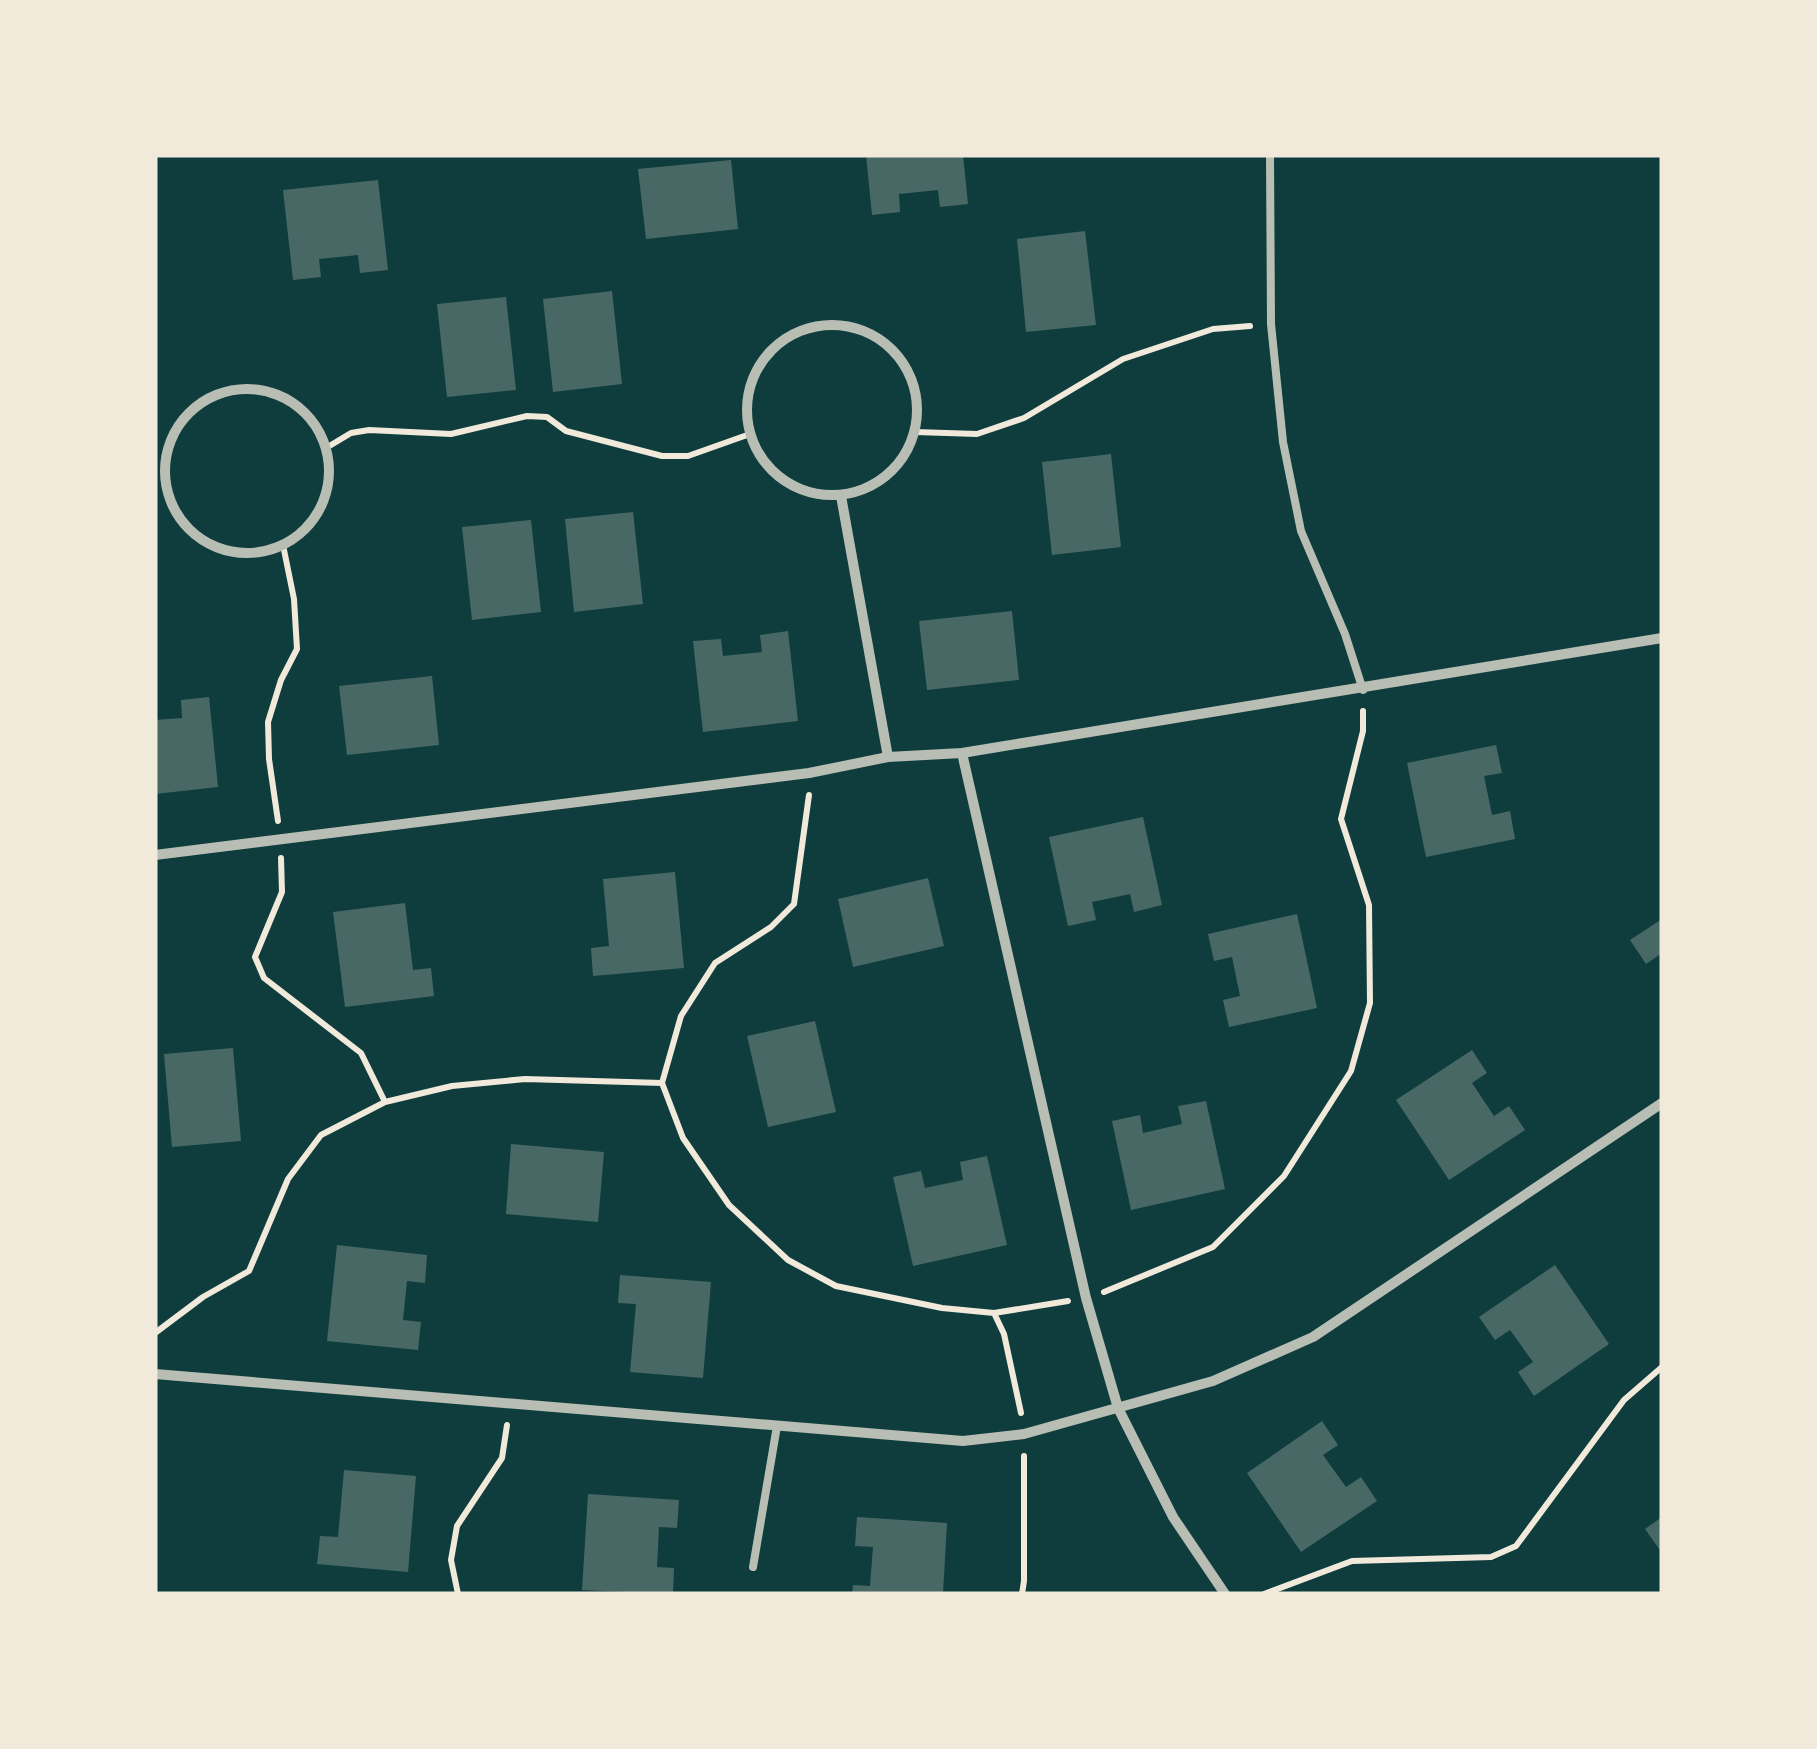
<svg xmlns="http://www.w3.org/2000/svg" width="1817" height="1749" viewBox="0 0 1817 1749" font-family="Overpass,sans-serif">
	<rect width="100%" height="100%" fill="#0f3d3e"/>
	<path fill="#486865" d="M866,155H963L968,204L940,207L938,190L899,194L900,212L872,215Z
		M731,160L738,229L646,239L638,169Z
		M378,180L388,270L360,273L358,255L319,259L321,277L293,280L283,190Z
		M1085,231L1096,325L1026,332L1017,239Z
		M612,291L622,384L553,392L543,299Z
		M506,297L516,390L447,397L437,304Z
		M1111,454L1121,547L1052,555L1042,462Z
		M633,512L643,604L574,612L565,519Z
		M531,520L541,612L472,620L462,527Z
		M1012,611L1019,680L927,690L919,621Z
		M788,631L798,721L703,732L693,641L721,639L723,656L762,652L760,635Z
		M432,676L439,745L347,755L339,686Z
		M209,697L218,787L155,794V720L182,718L181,700Z
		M1496,745L1502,773L1484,776L1492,815L1510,811L1515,839L1426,857L1407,763Z
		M1143,817L1162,905L1134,912L1130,894L1092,902L1096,920L1068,926L1049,837Z
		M675,872L684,968L593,976L591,948L609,946L603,879Z
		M928,878L944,946L853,967L838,899Z
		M405,903L413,970L431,968L434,996L345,1007L333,912Z
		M1297,914L1317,1008L1229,1027L1223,1000L1240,996L1232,957L1214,961L1208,934Z
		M1662,919V953L1646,964L1630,940Z
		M815,1021L836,1112L768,1127L747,1036Z
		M233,1048L241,1141L172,1147L164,1054Z
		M1472,1050L1487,1073L1472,1083L1494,1116L1509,1106L1525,1130L1449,1180L1396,1100Z
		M1206,1101L1225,1189L1131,1210L1112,1121L1140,1115L1143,1133L1182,1124L1178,1106Z
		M511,1144L604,1152L598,1222L506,1214Z
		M987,1156L1007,1245L913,1266L893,1177L921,1171L925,1188L963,1180L960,1162Z
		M337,1245L427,1255L425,1283L407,1281L403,1320L421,1322L418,1350L327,1341Z
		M1555,1265L1609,1344L1534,1396L1518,1372L1533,1362L1510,1330L1495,1340L1479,1317Z
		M620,1275L711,1282L703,1378L630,1372L636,1304L618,1303Z
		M1322,1421L1338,1445L1323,1455L1346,1487L1361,1477L1377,1501L1301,1552L1247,1473Z
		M344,1470L416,1476L408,1572L317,1564L320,1536L338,1537Z
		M588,1494L679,1500L677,1528L659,1527L657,1567L674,1568L673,1594L582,1590Z
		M857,1517L947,1523L943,1594H852L853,1585L870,1586L873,1547L855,1546Z
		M1662,1517V1553L1645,1529Z"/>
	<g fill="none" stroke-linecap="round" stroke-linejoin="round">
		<path stroke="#f1e9da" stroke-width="6" d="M915,432L977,434L1024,418L1123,359L1213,329L1250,326
			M326,448L351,433L369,430L451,434L527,416L547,417L566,431L662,456H688L750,434
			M809,795L794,904L771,927L715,963L681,1016L662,1083L683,1138L729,1205L788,1260L836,1286L942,1308L994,1313L1068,1301
			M278,821L269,759L268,722L281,680L297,649L294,599L283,545
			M281,858L282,892L255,957L264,978L361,1053L385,1102
			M1104,1292L1213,1247L1284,1176L1351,1071L1370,1003L1369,905L1341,819L1363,731V711
			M994,1313L1004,1334L1021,1413
			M155,1333L203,1297L249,1271L288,1179L321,1135L385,1102L452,1086L525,1079L662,1083
			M458,1594L451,1560L457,1526L502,1458L507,1425
			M1022,1594L1024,1581V1456
			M1264,1594L1352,1561L1491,1557L1516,1546L1624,1400L1662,1367"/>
		<path stroke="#b8beb3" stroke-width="8" d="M1270,155L1271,324L1283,442L1301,531L1345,634L1363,690
			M753,1567L777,1426"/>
		<path stroke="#b8beb3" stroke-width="10" d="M747 410a85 85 0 1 1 170 0a85 85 0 1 1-170 0Z
			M165 471a82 82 0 1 1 164 0a82 82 0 1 1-164 0Z
			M841,496L888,757
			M962,753L1086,1298L1118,1408L1173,1517L1225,1594
			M155,855L809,773L888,757L962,753L1662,638
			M155,1374L963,1441L1024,1434L1213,1381L1313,1337L1662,1103"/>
	</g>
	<rect width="1817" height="1749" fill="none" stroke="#f1e9da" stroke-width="315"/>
</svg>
